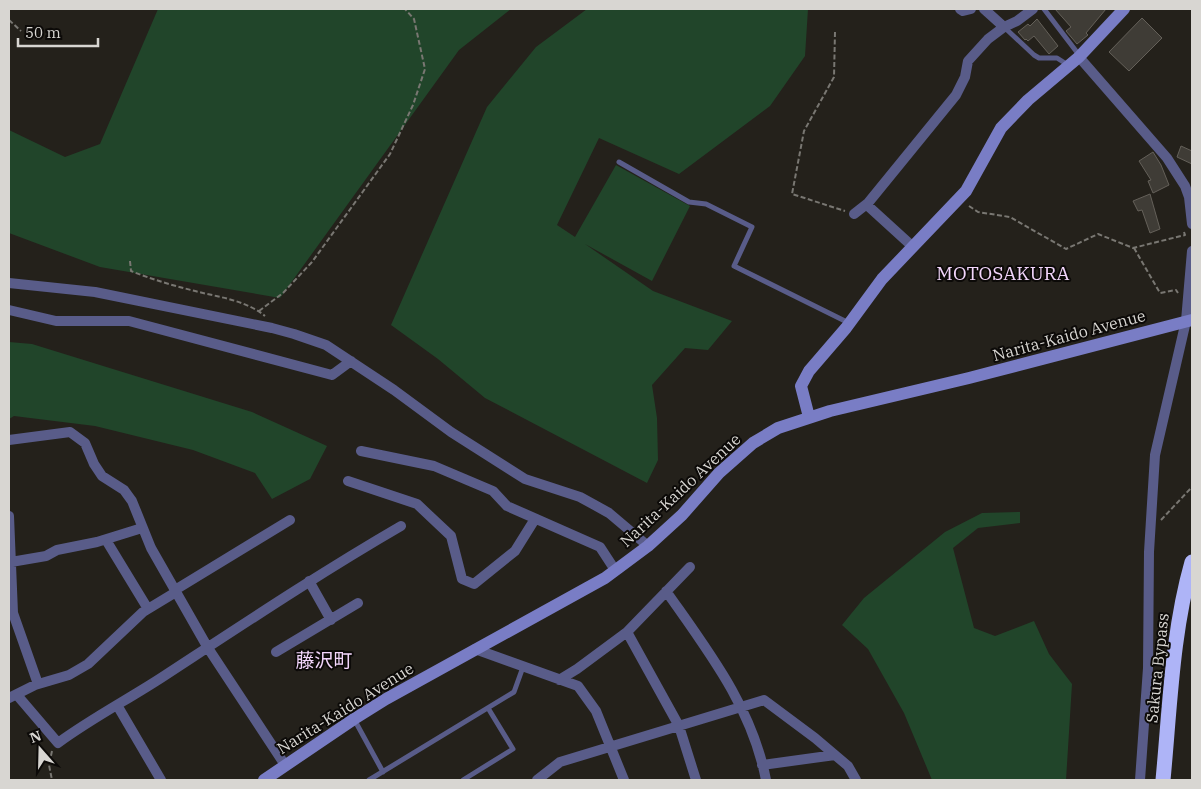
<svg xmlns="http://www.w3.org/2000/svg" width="1201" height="789" viewBox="0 0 1201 789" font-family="'IBM Plex Serif','Noto Sans JP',serif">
	<rect width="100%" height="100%" fill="#24211b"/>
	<path fill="#21452a" d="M158,9H511L459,50L280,298L100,267L9,233V130L65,157L100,144Z
		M587,9H808L805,56L770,106L679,174L599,138L557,225L575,237L616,165L690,206L652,281L585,244L653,291L732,321L708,350L685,348L652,385L657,418L658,460L647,483L485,398L438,359L391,325L487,107L536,47Z
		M9,342L32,344L252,412L327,446L310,479L272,499L255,473L193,450L95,426L14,416L9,419Z
		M1020,512V523L978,528L953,548L974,628L995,636L1034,621L1049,654L1072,684L1066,780H932L904,713L868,649L842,625L864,598L945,532L982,513Z"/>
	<path fill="#3f3c36" stroke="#646059" d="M1055,9H1106L1086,33L1088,35L1077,44L1066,31L1071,27Z
		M1142,18L1162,38L1129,71L1109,52Z
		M1037,19L1058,46L1049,54L1034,36L1028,41L1026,39L1025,40L1018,32L1028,24L1030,26Z
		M1181,146L1192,151V164L1177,157Z
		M1153,152L1161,165L1169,185L1153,193L1148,181L1151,180L1139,161Z
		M1150,194L1160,229L1150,233L1142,210L1138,211L1133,201Z"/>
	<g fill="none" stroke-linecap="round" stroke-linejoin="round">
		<path stroke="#797772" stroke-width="2" stroke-dasharray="5 2.5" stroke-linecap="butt" d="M9,20L21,31
			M835,32L834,77L804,131L792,194L845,211
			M969,206L978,212L1010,217L1066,249L1098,234L1133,248L1185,235L1184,232
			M1134,248L1160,293L1176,290L1178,293
			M130,261L131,271C151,279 171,285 191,290C216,297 244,299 265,316
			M259,311L283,293L312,262L390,154L413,105L425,69L414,19L405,9
			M1161,520L1192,487
			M52,751L49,765L52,780"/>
		<path stroke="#595c89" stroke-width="5" d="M1044,9L1076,51L1079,57
			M1004,27L1034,55L1039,58H1057L1068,65
			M619,162L689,202L706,204L752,227L734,266L849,323
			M354,719L383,772
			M369,780L514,692L523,667
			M463,780L513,749L488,708"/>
		<path stroke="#595c89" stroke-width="10" d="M960,9L963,11L971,9
			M984,9L1004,27
			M1079,57L1167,158L1185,186L1189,197L1192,224
			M867,205L912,246
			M854,214L868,203L956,95L965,77L968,61L988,39L1004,27L1017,21L1033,9
			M9,283L95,292L272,328L294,334L326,345L394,390L451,432L525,479L580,497L609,513L648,546
			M9,310L56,321H129L332,375L351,361
			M9,440L70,432L85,443L94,464L102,476L124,490L132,501L151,548L208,648L285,765
			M361,451L434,466L493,491L507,506L600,547L615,570
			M348,481L417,504L451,536L462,579L474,584L515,551L535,519
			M9,516L13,613L38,684
			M106,540L148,609
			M11,562L46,556L57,550L97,542L142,528
			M309,581L331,620
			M175,590L290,520
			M666,591C708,651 752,707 766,780
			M627,632L679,726L696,780
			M475,649L578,686L596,711L624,780
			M276,652L358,603
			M559,680L577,669L627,632L690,567
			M17,695L58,743C92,718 129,699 164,676C242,625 320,573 401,526
			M9,698L35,685L69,675L88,664L143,612L176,592
			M117,705L161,780
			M762,765L835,755
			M537,780L560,762L764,700L815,738L848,766L856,780
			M1140,780L1148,668L1149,552L1155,455L1186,321L1192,251"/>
		<path stroke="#797dc5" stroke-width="12" d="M809,417L801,386L809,371L846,328L882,279L966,191L1001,128L1028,100L1079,57L1124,9
			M264,780L354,719L386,699L605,578L648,546L682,515L719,473L753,443L778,428L830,411L969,378L1192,320"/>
		<path stroke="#aeb4f7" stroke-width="15" d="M1163,780C1170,707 1172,632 1192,562"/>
	</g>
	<g text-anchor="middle" stroke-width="4" stroke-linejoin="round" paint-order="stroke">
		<g font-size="16" fill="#d8d6d2" stroke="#0c0a08">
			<text transform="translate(1069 335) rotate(-15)" y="6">Narita-Kaido Avenue</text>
			<text transform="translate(680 490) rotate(-43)" y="6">Narita-Kaido Avenue</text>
			<text transform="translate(1157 668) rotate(-84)" y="6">Sakura Bypass</text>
			<text transform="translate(345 708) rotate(-32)" y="6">Narita-Kaido Avenue</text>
		</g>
		<g font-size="19" fill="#f3d6fc" stroke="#0c0a08">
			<text x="1003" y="280">MOTOSAKURA</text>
			<text x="324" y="667">藤沢町</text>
		</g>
	</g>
	<rect width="1201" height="789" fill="none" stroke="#d8d6d2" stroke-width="20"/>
	<g transform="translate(40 749) rotate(340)" stroke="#0c0a08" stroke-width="4" paint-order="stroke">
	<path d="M0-4L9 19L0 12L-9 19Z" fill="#d8d6d2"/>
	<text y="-8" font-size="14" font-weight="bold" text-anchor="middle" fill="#d8d6d2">N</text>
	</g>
	<path d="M18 38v8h80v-8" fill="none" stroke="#d8d6d2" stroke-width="2.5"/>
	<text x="25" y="38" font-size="15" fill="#d8d6d2" stroke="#0c0a08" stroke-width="4" paint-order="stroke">50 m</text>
</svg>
